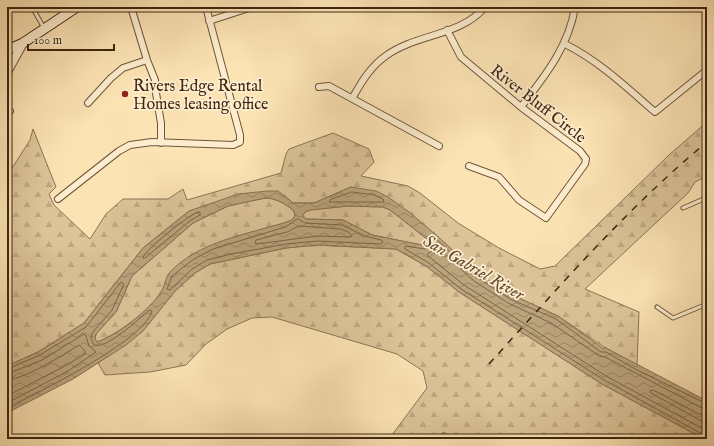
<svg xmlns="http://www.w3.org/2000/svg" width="714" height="446" viewBox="0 0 714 446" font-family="'IM FELL English',serif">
	<defs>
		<pattern id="forest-firs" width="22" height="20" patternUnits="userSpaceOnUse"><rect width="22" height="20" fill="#dcc398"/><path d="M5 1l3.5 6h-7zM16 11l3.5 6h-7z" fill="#bea782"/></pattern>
		<pattern id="water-waves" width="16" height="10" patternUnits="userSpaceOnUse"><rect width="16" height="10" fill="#bba37c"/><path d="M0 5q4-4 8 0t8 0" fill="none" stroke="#998564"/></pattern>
	</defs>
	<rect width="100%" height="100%" fill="#fce3b4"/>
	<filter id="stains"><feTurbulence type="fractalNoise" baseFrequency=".005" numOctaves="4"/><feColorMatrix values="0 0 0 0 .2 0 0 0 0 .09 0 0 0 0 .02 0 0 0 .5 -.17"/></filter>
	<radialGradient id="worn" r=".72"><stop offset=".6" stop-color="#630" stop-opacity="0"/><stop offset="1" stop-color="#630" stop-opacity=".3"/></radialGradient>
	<path fill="#dcc398" stroke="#8c7454" d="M443,432L456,439H438Z"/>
	<path fill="url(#forest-firs)" stroke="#8c7454" d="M707,122V176L695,182L688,193L585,289L639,312L637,365L604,347L558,316L512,295L479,274L409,212L351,187L314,203H293L284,195L189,211L143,248L84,323L38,352L7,366V176L30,140L33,129L56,187L49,194L54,205L90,239L106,214L123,199H168L183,189L187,200L281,173L286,154L289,149L333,133L369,149L374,162L361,176L408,186L420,193L458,223L499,248L540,269L555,266L669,155Z
		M265,198C276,198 286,204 294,211L295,216L292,220L284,223C246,234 205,243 175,268C166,275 167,283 161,292C150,310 117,335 97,342L95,339L96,334L116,312L132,276L193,223L228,206Z
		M348,206L383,207L390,210L427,239L429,243L422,245L372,235L343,220L306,219L302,216L305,212L310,210Z
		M317,245L396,249L426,266L459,292L602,384L704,439H456L443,432L438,439H389L427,388L423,371L397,354L272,317L252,318L227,329L206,344L186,365L150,372L105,375L98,363L143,331L175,291L195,273L210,264L286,248Z"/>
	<path fill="url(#water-waves)" stroke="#897151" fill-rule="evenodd" d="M351,187L376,191L388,197L409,212L435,234L479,274L512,295L558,316L604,349V347L707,401V439H704L602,384L459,292L426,266L396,249L317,245L286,248L210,264L195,273L175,291L143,331L126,345L73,379L7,413V366L38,352L84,323L143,248L189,211L238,194L268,191H278L293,203H314ZM265,198C276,198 286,204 294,211L295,216L292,220L284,223C247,234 198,242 170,272C165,278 165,286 161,292C151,309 116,336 97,342L95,339L96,334L116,312L132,276L193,223L228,206ZM348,206L383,207L390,210L427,239L429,243L422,245L372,235L343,220L306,219L302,216L305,212L310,210Z"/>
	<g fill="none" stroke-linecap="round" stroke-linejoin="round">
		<path stroke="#7c6446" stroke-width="1" d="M352,192L374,195L383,199L384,202H329L330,200Z
			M198,212H200V215L191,220L145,258H143C143,251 189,215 198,212Z
			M298,219L305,223L342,225L365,236L381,240L383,242L381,244L317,241L286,244L231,254L207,260L192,269L170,290L167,289L172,276L194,259L213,249L285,227Z
			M299,226L341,229L348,232L352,236L350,237L317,236L257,244L255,243L256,240L287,232Z
			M7,369L40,355L86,327L121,282L124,284L112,310L92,333L91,339L94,345C106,350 140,318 149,310L152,311C144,341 37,393 7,408
			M7,374L42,360L84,334L86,336L89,346L96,352L68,371L7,403
			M7,380C25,379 63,355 79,345L85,351V354L65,366L7,396
			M707,409L702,408L605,357L599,356L553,324L508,303L474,281L438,248L427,254L428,256L464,285L606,376L707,431
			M707,415L699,414L653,390L650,391L651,393L707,424
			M705,439L702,434L604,380L461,289L429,263L405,249V246L425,249L431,246L433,240L436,239L477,277L510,299L556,319L601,352H606L635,369L707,404"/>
		<defs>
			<path id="service" d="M32,7L44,28
				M683,208L706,198
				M657,307L673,318L707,304"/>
			<path id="minor" d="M131,7L147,60L155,80L156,93L161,123V143
				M705,7L707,15
				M209,21L252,7
				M447,30L461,57L521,107L580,151L586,159L585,164L546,218L519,200L499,177L469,166
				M565,44C599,61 626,87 655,112L707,70
				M319,87L329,86L439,146
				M353,97C362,81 371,66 387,55C416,34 461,36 485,7
				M88,103L111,78L123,68L147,60
				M521,107C545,76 569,46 575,7
				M7,109L10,111L7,115
				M58,199L119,151L130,145L152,142L233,145L240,142V135L206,7"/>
			<path id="tertiary" d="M7,72L23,43"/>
			<path id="secondary" d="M7,50L23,43L77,7"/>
		</defs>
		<use href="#service" stroke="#6d5539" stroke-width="5"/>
		<use href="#minor" stroke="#6d5539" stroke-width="8"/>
		<use href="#tertiary" stroke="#6d5539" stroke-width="10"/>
		<use href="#secondary" stroke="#3d2610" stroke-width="11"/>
		<use href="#service" stroke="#fdedce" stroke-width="3"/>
		<use href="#minor" stroke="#fdedce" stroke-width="6"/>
		<use href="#tertiary" stroke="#fdedce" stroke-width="8"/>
		<use href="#secondary" stroke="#fdedce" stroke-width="9"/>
		<path stroke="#3d2610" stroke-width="1.5" stroke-dasharray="7 7" stroke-linecap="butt" d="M489,364C559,287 627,208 707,142"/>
	</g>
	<circle fill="#8f2418" stroke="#fdedce" stroke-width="1.5" cx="125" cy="94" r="4"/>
	<g text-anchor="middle" stroke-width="3.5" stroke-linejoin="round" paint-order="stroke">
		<g font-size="16" fill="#3d2610" stroke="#fdedce" text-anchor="start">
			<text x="133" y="91">Rivers Edge Rental<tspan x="133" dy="18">Homes leasing office</tspan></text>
		</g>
		<g font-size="16" fill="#3d2610" stroke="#fdedce">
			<text transform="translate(539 103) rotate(38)" y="6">River Bluff Circle</text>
		</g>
		<g font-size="17" font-style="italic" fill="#634c30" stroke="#fdedce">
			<text transform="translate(474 267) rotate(30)" y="6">San Gabriel River</text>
		</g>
	</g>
	<rect width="714" height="446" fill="none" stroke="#fce3b4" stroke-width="24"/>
	<rect x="8" y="8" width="698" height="430" fill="none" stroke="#3d2610" stroke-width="2"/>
	<rect x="12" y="12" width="690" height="422" fill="none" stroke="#3d2610"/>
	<path d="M28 44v6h86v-6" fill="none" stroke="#3d2610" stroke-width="2"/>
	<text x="34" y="44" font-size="12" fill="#3d2610" stroke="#fdedce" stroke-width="3" paint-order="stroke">100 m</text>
	<rect width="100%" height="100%" filter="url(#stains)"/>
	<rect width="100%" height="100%" fill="url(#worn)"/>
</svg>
